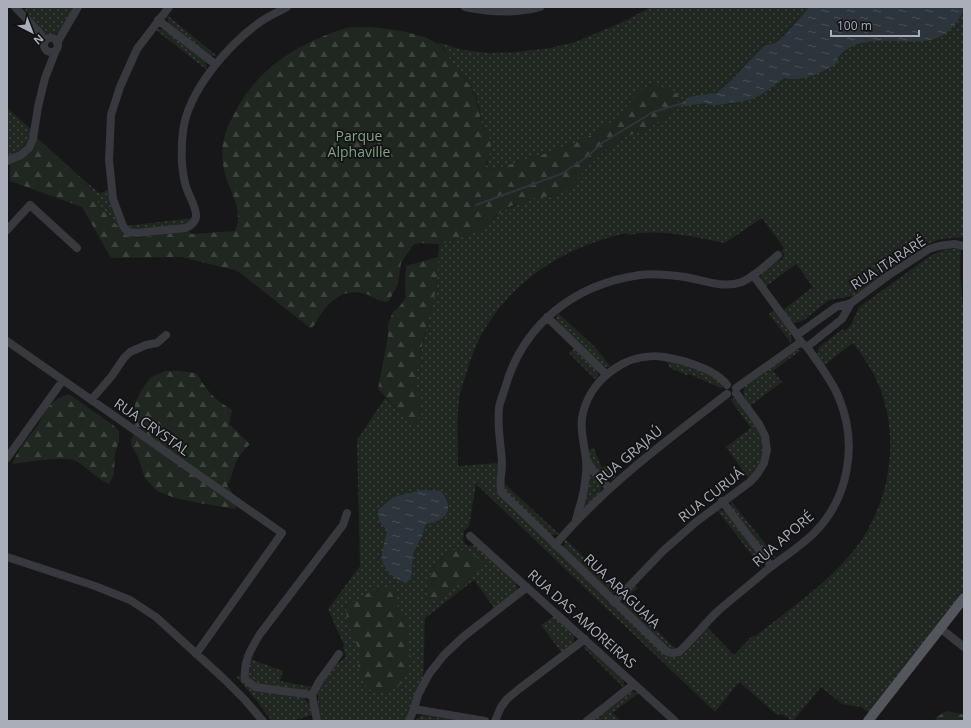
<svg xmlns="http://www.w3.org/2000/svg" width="971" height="728" viewBox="0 0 971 728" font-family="'Open Sans',sans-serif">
	<defs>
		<pattern id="grass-dots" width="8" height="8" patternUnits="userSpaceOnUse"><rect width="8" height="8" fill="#1f2720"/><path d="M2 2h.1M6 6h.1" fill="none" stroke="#3d443e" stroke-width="1.8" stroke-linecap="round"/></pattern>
		<pattern id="forest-firs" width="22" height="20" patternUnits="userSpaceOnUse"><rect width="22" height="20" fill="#1f2720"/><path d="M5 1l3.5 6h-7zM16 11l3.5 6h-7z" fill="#3d443e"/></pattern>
		<pattern id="water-ripples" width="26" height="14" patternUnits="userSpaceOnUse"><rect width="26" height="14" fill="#2d353c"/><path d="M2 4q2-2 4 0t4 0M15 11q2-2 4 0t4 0" fill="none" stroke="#495056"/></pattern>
	</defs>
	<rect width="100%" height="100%" fill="#171719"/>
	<path fill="url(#grass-dots)" d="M26,7H73C69,16 59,42 46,35C39,32 30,18 25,12Z
		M651,7H964V237L941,239L924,245L853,296L829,300L804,320L796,323L791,321L783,310L813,287L796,264L765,287L760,279C762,269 773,263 782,259L784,255L781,251L784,248L762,218L725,243C694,237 660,228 628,235L627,233C568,245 511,280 482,334C476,344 472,356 468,368C466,376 462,385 460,394C456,417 458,442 458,466L498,463L496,489L500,497L660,650L673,656L707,627L734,655L750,638L757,635C791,608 828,583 855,549C890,504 900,441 880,388C873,371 864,357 853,343L823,366L817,357L819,347L843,329L845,331L851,325L859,307L930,256C940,251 949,248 961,249L960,274L964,319V590L869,713L861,707L842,704L821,687L793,721H792L784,715L776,714L739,682L715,712L476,484L469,526L464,531L463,541L467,546L476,545L516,582L517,590L495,609L474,580L425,618L423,679L406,721H320C316,696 316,685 334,666C338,662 343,661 346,656L343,648L344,645L328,609L360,566L357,440L385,398L414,425L421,409L418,396L416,378L418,364L437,284L439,244L476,232L501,212L520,203L535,197H550L560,194L571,186L588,166L608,148L621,139L646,129L671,114L651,85C637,90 627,109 615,119C587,142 558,150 523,160C513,163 501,169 490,169C483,163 493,151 490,141C489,135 485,132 483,127C480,118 480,107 476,97C471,84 460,73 452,62C447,55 444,47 437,42L463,50L489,53L516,52L550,48L575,42L623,22Z
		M167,15L217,56H210L169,25L168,22Z
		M160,29H164L205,61L207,70L156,30Z
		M7,108L32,130C26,147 23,151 7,158Z
		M86,182L99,193L104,192L108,189L112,208L120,228L102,209Z
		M193,218L187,225L133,231L126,226Z
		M774,310C781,319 795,331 791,343L769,314Z
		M558,313L594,346L611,367H606L601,365L557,323L556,318Z
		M574,348L597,370L598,376L596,380L569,353Z
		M795,350H801L773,371L782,382L750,406C745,398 741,394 746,385Z
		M666,360C681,363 720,372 723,389L689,374L687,375L670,368Z
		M733,398L736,399C758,426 778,447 748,478L726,447L751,428L730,399Z
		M593,447L602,468L606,465L616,477L608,480C597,476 591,461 587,452Z
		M588,467L601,485C603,494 590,505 583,508Z
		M503,482L559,534L553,535L549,534L504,492Z
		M731,501L777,558L768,556L731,507Z
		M717,510L724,511L728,515L762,561V568Z
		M565,539L620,591L616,593H611L564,548Z
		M634,585L638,588L631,593L626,601L676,649L668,648L625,607C621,597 628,592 634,585Z
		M555,615L574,635L573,644L562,653L541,625Z
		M583,647H588L623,678L624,683L623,687Z
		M251,659L283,671L280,681L312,687L308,690L304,691L255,683C245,674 248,671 251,659Z
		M242,675L244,679L304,698L310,705L312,715L292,721H272L256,700L236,676Z
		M631,691L639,693L612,713L621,721H591Z
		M422,715L426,716L461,721H414Z"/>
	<path fill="url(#forest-firs)" d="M350,27H373L403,31L427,38L440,45L470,86L476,99L483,128L489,136L491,142L490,154L486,163L488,167L490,169C501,169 513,163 523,160C558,150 588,142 617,117C627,109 636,91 647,87C657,82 674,88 679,97L678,106L676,111L646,129L621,139L608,148L592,162L574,183L564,192L553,196L534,198L511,206L497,215L476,232L452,241L439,244L420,243L414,244L401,263L398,284L389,301C381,304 373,296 366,294C359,292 351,292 344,294C335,297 326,306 321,314C317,319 316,326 310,328L238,271L181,257L111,258L82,207L10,181V164L37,138L86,182L102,209L126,235L136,238L190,231L191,234L235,231C245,211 228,189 224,170C220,146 223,135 234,114C258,67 301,41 350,27Z
		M438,257C440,297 421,334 417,374C415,393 428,411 413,426L378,389L388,336V324L393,312L400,306L406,297L405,286L406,266Z
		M165,371H178L196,373C208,392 213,398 232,410L229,424L250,444C244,450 238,456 235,465C231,474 233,476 227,485L232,492L236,509L199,503L175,498L157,491L145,478L138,457L131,445V440L136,430L134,420L135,403L141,391L150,378Z
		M69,394L113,425L119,431V441L115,453L114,474L109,484C95,478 86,466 74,460C65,456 24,462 12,464L21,446L38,425L46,409L57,399Z
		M454,550H468L485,564L478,572L469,579L447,591L438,599L428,600C430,571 428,566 454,550Z
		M389,587L397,596L398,607L408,622L407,638L411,660L403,682L392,690L381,693L367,689L358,667L360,651L347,623L346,606L375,589Z
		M946,711L957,713L964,715V721H934L937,717Z"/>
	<path fill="url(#water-ripples)" d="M809,7H964C964,13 959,18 956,23C931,58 882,29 849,48C842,52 838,56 836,64C822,73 800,82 784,78L761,95L749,100L718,105H710L705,103L685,106L681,104L688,97L717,93L731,81L763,47L777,42L786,34L801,17Z
		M422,490L441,491C455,510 448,520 426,524L424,529L422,537L419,541L413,554L411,579L405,583C392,577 378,566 383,549C384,542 386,537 387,530L379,521L378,510L393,497Z"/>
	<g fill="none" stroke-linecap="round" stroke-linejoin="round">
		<path stroke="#2d353c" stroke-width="2" d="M476,205L561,174L587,157L602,143L653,112L670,107L681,104"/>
		<path stroke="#38393e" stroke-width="8" d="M15,7L39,32L45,41
			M169,7L137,49L120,87L111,115L109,160L113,199L123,226L128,232L137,233L186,228C190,226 195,223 196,217C197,206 187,194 185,183C181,166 181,148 183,131C188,91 228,45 260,22C269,16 278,12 287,7
			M465,7C490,12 516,14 540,7
			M158,20L215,64
			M44 45a7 7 0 1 1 14 0a7 7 0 1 1-14 0Z
			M57,43L78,7
			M7,161L21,155L29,148L33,139L38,107L45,78L56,50
			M7,230L30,205L77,248
			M753,275L797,335L801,342L807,347C818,363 832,380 839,398C858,444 849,498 814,533C798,549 778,560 761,575C747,587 733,598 719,610C705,623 693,639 679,652L671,653L666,651L501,492C499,482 502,473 502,463C501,444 497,427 499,408C500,401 503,395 505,388C523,324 575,284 640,275C655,273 670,275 685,277C703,280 723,289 742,282C755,276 767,264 778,255
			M547,317L606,374
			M797,335L836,307L851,303L889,275L929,249L939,246L954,244L964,246
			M7,341L282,533L196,654
			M807,347L842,319L851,303
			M736,388L801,342
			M91,400L111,377L124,358L130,352L146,345L157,343L166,335
			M7,458L63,380
			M586,459L594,472L609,488
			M722,501L771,566
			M576,520C579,508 584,495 585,482C586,475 587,467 586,460C585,446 580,433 582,418C588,380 627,351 664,357C683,360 716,369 727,385
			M470,536L675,721
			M555,545C605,486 666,441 727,394
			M7,557L95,586L130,600L156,617L223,678L245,700L263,721
			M614,602L663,551L696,522L750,482L758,473L764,463L767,450L765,436L759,424L736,393
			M940,628L964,647
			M312,695L320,680L339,654
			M414,709L485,721
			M317,721L312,695L255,687L245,679C243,661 251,649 260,634L343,525L347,513
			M409,721L414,709L418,695L429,674L444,655L463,637L527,587
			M495,721L501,707L507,699L519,689L585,639
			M587,721L634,684"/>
		<path stroke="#54565d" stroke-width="10" d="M868,721L964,598"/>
	</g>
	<g text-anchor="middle" stroke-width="3.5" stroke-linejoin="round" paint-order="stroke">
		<g font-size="14" fill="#81a284" stroke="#121214">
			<text x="359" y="141">Parque<tspan x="359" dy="16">Alphaville</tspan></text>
		</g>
		<g font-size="14" fill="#a9aeb8" stroke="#121214">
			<text transform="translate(888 263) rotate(-33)" y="5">RUA ITARARÉ</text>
			<text transform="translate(152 427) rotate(35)" y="5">RUA CRYSTAL</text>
			<text transform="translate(629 455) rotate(-40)" y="5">RUA GRAJAÚ</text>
			<text transform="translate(711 495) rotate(-38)" y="5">RUA CURUÁ</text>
			<text transform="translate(783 539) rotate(-41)" y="5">RUA APORÉ</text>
			<text transform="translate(622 591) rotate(44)" y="5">RUA ARAGUAIA</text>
			<text transform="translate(582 619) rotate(42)" y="5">RUA DAS AMOREIRAS</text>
		</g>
	</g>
	<rect width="971" height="728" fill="none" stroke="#a9aeb8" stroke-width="16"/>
	<g transform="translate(32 32) rotate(138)" stroke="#121214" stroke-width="3" paint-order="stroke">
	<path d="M0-3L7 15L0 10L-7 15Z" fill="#a9aeb8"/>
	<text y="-6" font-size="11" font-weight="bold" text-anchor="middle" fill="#a9aeb8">N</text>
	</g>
	<path d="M831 30v6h88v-6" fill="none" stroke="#a9aeb8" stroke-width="2"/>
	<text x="837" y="30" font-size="12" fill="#a9aeb8" stroke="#121214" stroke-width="3" paint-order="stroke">100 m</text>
</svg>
